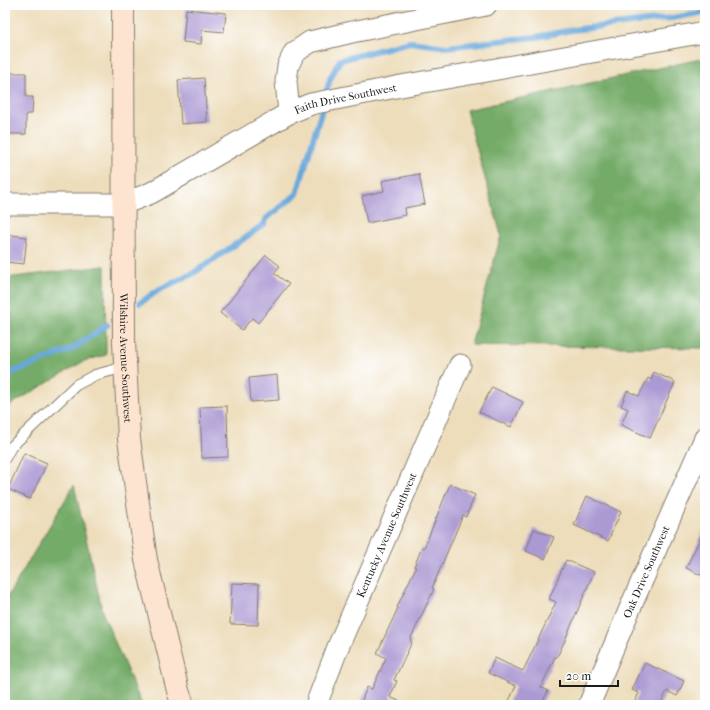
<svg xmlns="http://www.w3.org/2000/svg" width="710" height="710" viewBox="0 0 710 710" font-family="'IM FELL French Canon',serif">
	<rect width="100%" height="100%" fill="#fff"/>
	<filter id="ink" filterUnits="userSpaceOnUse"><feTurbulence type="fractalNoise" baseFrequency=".025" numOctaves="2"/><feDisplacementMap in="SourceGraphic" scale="8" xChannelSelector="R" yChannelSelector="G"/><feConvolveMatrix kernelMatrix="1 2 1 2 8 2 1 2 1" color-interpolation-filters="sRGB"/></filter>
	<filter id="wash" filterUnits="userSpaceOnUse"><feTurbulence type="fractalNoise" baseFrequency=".012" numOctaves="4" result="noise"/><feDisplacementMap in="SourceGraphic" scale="16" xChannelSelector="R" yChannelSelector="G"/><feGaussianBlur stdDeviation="0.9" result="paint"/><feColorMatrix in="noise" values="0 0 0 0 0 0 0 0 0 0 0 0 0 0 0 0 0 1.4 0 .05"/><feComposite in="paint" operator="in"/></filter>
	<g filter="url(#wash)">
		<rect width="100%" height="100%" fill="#edddbb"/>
		<path fill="#75ab68" stroke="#486442" d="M705,58V348L471,345L501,235L466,110Z
			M105,266L106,355L84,361L7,407H5V278Z
			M74,485L103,614L142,705H5V601Z"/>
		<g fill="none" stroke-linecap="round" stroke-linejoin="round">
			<path stroke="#68a7db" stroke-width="6" d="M325,97L330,79L340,60L410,42L447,47L506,40L536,37L572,30L672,18L705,12
				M140,303L160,289L192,274L239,242L264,224L267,218L297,194L323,106
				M5,379L13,372L72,349L107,325"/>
		</g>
		<g id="blocks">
			<path fill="#ab99d3" d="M186,9L226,13L224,32L202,30L201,44L183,42Z
				M5,73H26V97H33L32,114H26V134H5Z
				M204,78L207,122L181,124L178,80Z
				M419,174L425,204L405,208L406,215L367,223L362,196L384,191L382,181Z
				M5,234L27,237L24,264L5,262Z
				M266,255L280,266L274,273L289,284L258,323L252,318L242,330L220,313Z
				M654,372L675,382L650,438L621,425L628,409L621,406L627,391L639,396L648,378L651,380Z
				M277,375L279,400L251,402L249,378Z
				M492,387L523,402L511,427L479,412Z
				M227,406L228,457L202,458L200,407Z
				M24,453L47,463L30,499L8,489Z
				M450,484L475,495L466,517L463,515L432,588L434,589L410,640L412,642L394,680L397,681L390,697L407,705H360L367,687L372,689L386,658L377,653L398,608L397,607L416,567H414L422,547L424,548Z
				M587,496L621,512L608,541L574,525Z
				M705,528V577L686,568Z
				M534,529L554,537L545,559L526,551Z
				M566,560L594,572L565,640L557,657H555L541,687L548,691L541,705H507L516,686L488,673L495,658L523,671L556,602L549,599Z
				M232,583L259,584L258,625L230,624Z
				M645,663L684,681L677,696L667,691L660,705H633L639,693L632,690Z"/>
		</g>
	</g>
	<g filter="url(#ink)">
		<use href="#blocks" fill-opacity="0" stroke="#847c6c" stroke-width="1"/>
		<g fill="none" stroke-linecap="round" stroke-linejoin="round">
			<defs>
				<path id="lane" d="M5,458L11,447L76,385L95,375L125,367"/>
				<g id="street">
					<path d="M289,113L286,81L288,66L294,53L310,42L352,32L486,5"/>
					<path id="s1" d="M5,204H123L151,193L289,113L311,104L401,86L705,32"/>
					<path id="s2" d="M316,705L338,647L460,365"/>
					<path id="s3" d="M589,705L634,599L705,438"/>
				</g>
				<g id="secondary">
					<path id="s4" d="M123,5L124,342L129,439L146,560L178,691L183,705"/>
				</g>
			</defs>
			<use href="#lane" stroke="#847c6c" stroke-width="12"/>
			<use href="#street" stroke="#847c6c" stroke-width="23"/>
			<use href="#secondary" stroke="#847c6c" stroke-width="24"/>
			<use href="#lane" stroke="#fff" stroke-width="10"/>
			<use href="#street" stroke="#fff" stroke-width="21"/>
			<use href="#secondary" stroke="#fde4d1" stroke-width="22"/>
		</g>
	</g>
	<g text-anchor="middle" stroke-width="4" stroke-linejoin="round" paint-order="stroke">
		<g font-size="11" fill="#1c1c1c" stroke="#fff">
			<text dy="4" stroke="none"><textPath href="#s1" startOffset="366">Faith Drive Southwest</textPath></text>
			<text dy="4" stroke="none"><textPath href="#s4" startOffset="353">Wilshire Avenue Southwest</textPath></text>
			<text dy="4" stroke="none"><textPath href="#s2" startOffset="184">Kentucky Avenue Southwest</textPath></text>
			<text dy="4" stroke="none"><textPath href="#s3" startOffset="145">Oak Drive Southwest</textPath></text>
		</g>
	</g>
	<rect width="710" height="710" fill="none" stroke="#fff" stroke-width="20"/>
	<path d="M560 680v6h58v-6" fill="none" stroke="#1c1c1c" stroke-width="2"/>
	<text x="566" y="680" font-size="12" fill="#1c1c1c" stroke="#ffffff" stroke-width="3" paint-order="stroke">20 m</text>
</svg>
